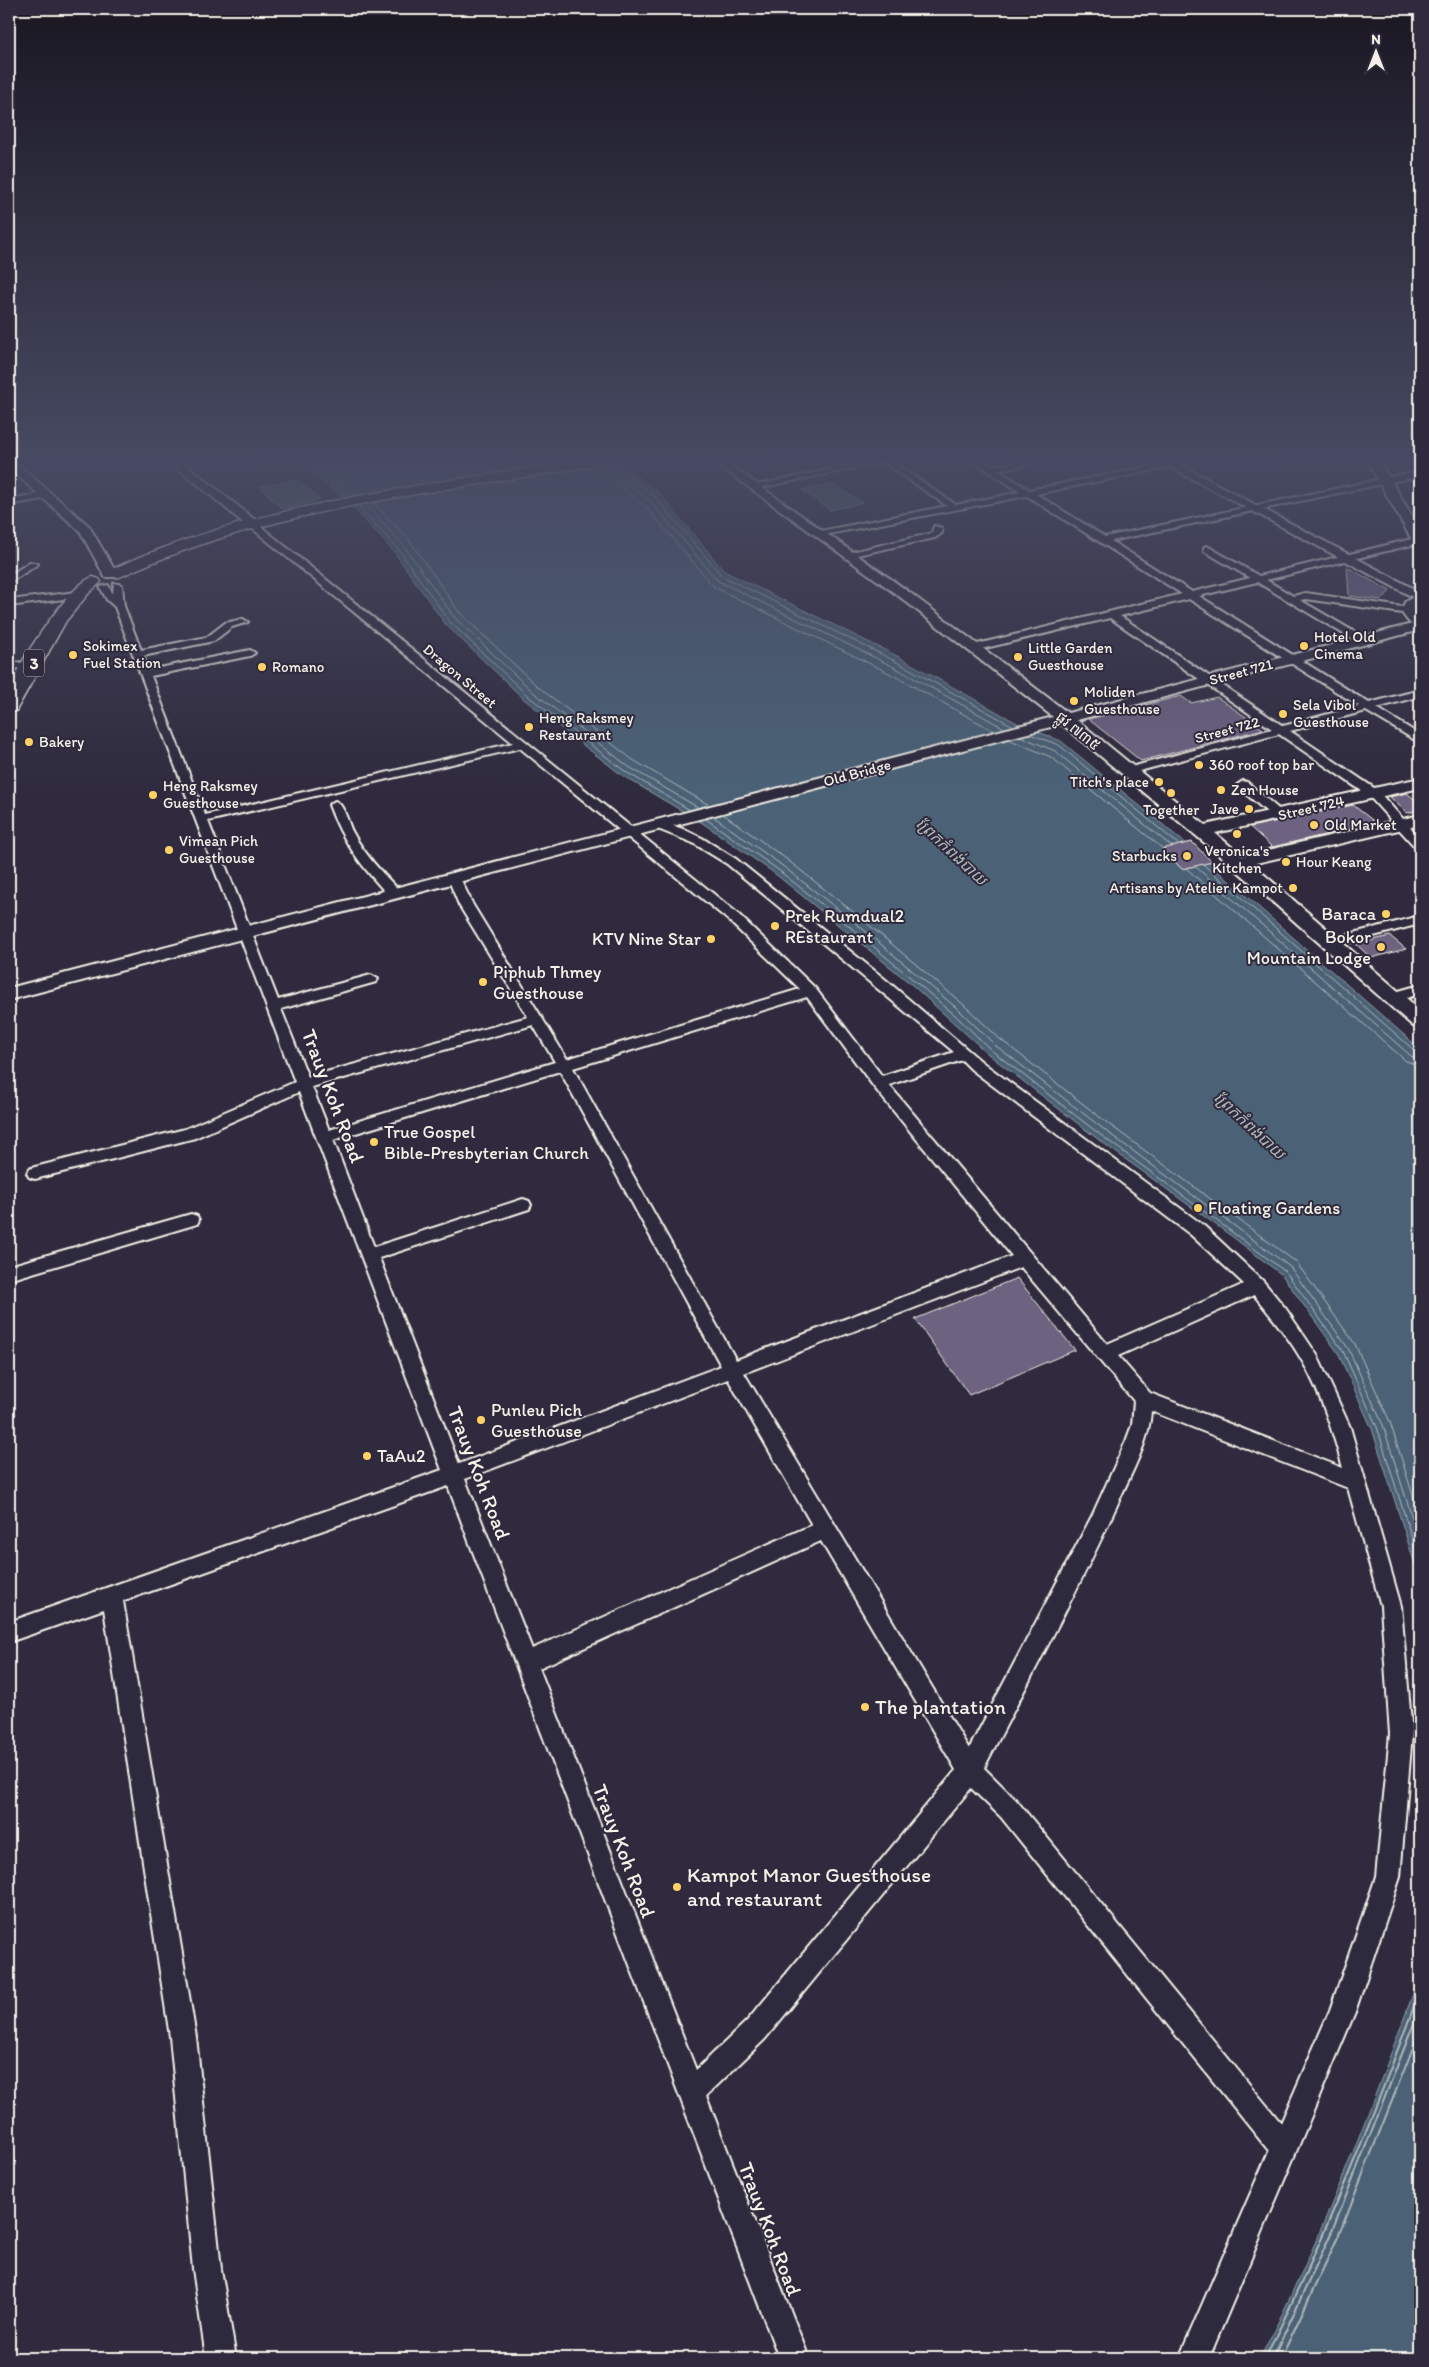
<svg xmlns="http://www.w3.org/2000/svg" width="1429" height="2367" viewBox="0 0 1429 2367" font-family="Itim,'Noto Sans Khmer',sans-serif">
	<rect width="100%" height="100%" fill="#2f2a3d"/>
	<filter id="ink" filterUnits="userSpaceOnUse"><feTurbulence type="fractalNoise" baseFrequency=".02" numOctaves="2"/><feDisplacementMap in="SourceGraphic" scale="10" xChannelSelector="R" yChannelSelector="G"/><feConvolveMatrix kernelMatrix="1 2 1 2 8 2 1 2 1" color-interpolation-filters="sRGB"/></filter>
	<g filter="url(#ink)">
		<path fill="#576e68" stroke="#a6b0a8" d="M297,479L320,500L282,509L260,487Z
			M833,484L862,503L830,510L802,490Z"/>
		<path fill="#4b6276" stroke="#8f9ba4" d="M299,462H617L659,493L724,571L897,656L1017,723L1061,741L1196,852L1420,1049V1580L1372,1429L1338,1353L1282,1275L1234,1238L1099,1140L988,1054L911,984L774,873L704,824L623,776L525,700L445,624L395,553L350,504Z
			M1420,1975V2358H1260C1324,2235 1372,2105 1420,1975Z"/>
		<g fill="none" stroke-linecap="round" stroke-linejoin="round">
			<path stroke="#b0b8ba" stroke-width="1" d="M307,462L349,497
				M317,462L357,495
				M601,462L606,477L646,507L714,587L889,673L994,731
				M608,462L612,472L651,502L718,581L892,666L1004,728
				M614,462L617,468L655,497L722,576L895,661L1013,726
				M374,503L410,541L459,612L537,686L633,760L709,805
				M366,504L404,546L454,617L532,691L629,767L699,808
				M358,506L399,550L449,621L528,696L626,772L690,810
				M1030,734L1059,745L1178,844
				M1020,736L1055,751L1171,846
				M1008,739L1051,757L1162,848
				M723,814L785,858L862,919L964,1005L1000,1039L1110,1125L1296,1262L1355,1344L1390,1422L1420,1518
				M714,817L780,864L858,925L959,1010L995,1045L1106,1131L1290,1267L1348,1348L1383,1425L1420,1543
				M706,819L777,869L854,930L955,1015L991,1050L1102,1136L1286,1272L1343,1351L1377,1427L1420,1564
				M1204,865L1415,1051L1420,1053
				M1196,867L1411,1056L1420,1059
				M1187,869L1406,1061L1420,1066"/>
			<path stroke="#b0b8ba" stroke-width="2" d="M1265,2358C1325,2239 1374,2115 1420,1990
				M1273,2358L1333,2229L1420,2008
				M1281,2358L1338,2237L1420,2030"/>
		</g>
		<path fill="#6d6380" stroke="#f4f1e8" d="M1347,567L1390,591L1382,600L1349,596Z
			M1181,696L1191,703L1217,697L1263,729L1141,761L1088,719Z
			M1407,793L1420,804V810L1407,813L1390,797Z
			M1353,805L1376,823L1272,847L1250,827Z
			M1192,842L1212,862L1182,869L1162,849Z
			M1390,936L1406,949L1371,958L1356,944Z
			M1017,1278L1075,1350L969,1395L915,1319Z"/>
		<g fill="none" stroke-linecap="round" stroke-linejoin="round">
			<defs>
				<path id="street" d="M868,462H883L755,489L751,486Z
					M884,462H893L956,505L1020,492L975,462H984L992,466L1019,462H1035L1031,464L998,470L1029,490L1174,462H1188L1184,464L1036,494L1105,537L1420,471V476L1111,541L1192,592L1250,578L1204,551V547L1207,546L1259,576L1420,537V543L1266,580L1293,596L1306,593L1409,608L1414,611L1409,614L1306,599L1300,600L1365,638V642H1357L1257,582L1199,596L1369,703L1420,690V696L1377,708L1420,735V743L1366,711L1290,731L1377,790L1420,838V849L1416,848L1369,796L1279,734L1132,773H1124L1122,771L1124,769L1272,729L1110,618L973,651L968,648L969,646L1182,594L1027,496L818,536L816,534L821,531L947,506ZM1189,599L1359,706L1283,726L1120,616Z
					M45,493L48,494V498L9,505V499Z
					M248,521H254L737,913L815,988L882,1076L954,1052L727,864L693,843L655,828L653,825L655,822L659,821L683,829L702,838L736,859L886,980L982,1062L1203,1225L1263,1281L1286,1309L1317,1355L1350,1427L1401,1606L1412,1734L1400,1877L1355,2012L1209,2358H1179L1269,2151L1001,1817L971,1788L765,2039L706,2096L809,2358H779L448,1486L123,1601L196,2037L221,2269L236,2358H206L193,2269L170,2037L104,1609L9,1642V1622L442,1470L299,1092L195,1138L35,1179L29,1177L27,1173L29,1169L35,1167L185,1129L295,1082L115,607L107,600L100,587L108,585L113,594L114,583L122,585L124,606L141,650L207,637L225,623L243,619L248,622L232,627L214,641L143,656L149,670L250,650L255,653L250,656L151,676L205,815L513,743L248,525ZM520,748L727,919L800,989L567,1059L473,905L460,878L454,874L448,878L459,905L528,1017L308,1077L281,1009L376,982L378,979L371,975L278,1000L208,821ZM807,997L874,1087L1012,1256L736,1360L573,1068ZM533,1025L555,1062L329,1130L312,1087ZM962,1060L972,1070L1191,1235L1244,1284L1107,1344L889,1085ZM560,1071L721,1366L459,1464L379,1258L529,1209L531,1205L529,1201L523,1199L374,1247L333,1140ZM1021,1267L1134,1401L1132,1425L1126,1441L1092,1516L969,1749L744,1373ZM1254,1295C1272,1317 1290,1339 1304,1364C1322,1396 1333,1433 1343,1468L1150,1393L1118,1356ZM728,1379L812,1525L532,1649L465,1479ZM1151,1411L1348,1488L1381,1606L1390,1734L1376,1877L1330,2010L1281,2123L1017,1801L984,1768C1029,1680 1077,1593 1118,1503C1131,1473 1149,1443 1151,1411ZM821,1541L956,1770L747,2021L696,2070L539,1668Z
					M934,526L942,528V533L935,538L848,557L843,554L929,534L932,532Z
					M30,562L38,564L9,583V576Z
					M77,592L80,593V597L9,606V600Z
					M32,662L36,663V667L9,669V663Z
					M1243,781L1247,782L1282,812L1284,815L1282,818H1274L1239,788L1237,785Z
					M335,801C344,804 348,823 352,831C364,854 381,872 399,890L401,893L399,896H389C363,868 342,841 329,805Z
					M1420,916V924L1331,947L1324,943L1326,940Z
					M1420,985V994L1393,1002L1386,997L1388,994Z
					M191,1214L197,1216L199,1220L197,1224L9,1280V1266Z"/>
				<path id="secondary" d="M9,462H15L89,526L117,574L115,577H105L80,531L9,468Z
					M171,462H183L255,520L257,523L255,526H247Z
					M714,462H726L909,592L1068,713L1420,622V630L1077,720L1205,825L1420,778V788L1215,833L1242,856L1420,815V825L1252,864L1420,1010V1028L1413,1026L1224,859L1062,724L9,1000V988L1053,717L900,597Z
					M1161,462H1175L1420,592V601Z"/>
				<path id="primary" d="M1368,462H1380L1420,530V546L1413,542Z
					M1420,593V605L1417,611L1420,616V629C1411,626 1406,619 1401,611L1405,602Z"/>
				<path id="highway" d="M569,462H599L592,466C433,493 267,508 120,577H108L106,574L108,571C253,504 414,487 569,462Z
					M93,577L99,579L101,582L88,594L66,621L18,707L16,711L9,713C9,706 7,696 9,689C16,666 70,583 93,577Z"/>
			</defs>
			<use href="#street" stroke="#f4f1e8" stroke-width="4"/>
			<use href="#secondary" stroke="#f4f1e8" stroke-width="4"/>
			<use href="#primary" stroke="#f4f1e8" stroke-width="4"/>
			<use href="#highway" stroke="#f4f1e8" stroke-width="3"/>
			<use href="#street" fill="#2f2a3d" fill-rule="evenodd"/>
			<use href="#secondary" fill="#2f2a3d" fill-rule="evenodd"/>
			<use href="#primary" fill="#2f2a3d" fill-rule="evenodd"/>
			<use href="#highway" fill="#2f2a3d" fill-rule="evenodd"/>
		</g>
	</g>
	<linearGradient id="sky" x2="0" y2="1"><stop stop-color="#1a1722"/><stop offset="0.58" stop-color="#474a62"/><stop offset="1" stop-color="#474a62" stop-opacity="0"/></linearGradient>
	<rect width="1429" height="793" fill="url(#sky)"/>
	<g fill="#ffd166" stroke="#2f2a3d" stroke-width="2">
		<circle cx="1304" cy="646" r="5"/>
		<circle cx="73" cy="655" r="5"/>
		<circle cx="1018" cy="657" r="5"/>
		<circle cx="262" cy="667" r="5"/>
		<circle cx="1074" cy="701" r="5"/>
		<circle cx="1283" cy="714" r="5"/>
		<circle cx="529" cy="727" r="5"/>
		<circle cx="29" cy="742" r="5"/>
		<circle cx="1199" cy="765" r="5"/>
		<circle cx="1159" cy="782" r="5"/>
		<circle cx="1221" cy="790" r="5"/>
		<circle cx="1171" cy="793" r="5"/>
		<circle cx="153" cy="795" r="5"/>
		<circle cx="1249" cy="809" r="5"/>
		<circle cx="1314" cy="825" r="5"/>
		<circle cx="1237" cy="834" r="5"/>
		<circle cx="169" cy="850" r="5"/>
		<circle cx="1187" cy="856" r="5"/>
		<circle cx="1286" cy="862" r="5"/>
		<circle cx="1293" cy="888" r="5"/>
		<circle cx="1386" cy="914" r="5"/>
		<circle cx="775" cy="926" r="5"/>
		<circle cx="711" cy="939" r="5"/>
		<circle cx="1381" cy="947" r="5"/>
		<circle cx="483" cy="982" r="5"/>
		<circle cx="374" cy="1142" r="5"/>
		<circle cx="1198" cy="1208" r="5"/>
		<circle cx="481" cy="1420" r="5"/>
		<circle cx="367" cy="1456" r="5"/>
		<circle cx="865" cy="1707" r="5"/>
		<circle cx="677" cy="1887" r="5"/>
	</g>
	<g text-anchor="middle" stroke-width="4" stroke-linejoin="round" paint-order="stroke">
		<g font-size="15" fill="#f4f1e8" stroke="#2f2a3d" text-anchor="start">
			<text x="1314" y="642">Hotel Old<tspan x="1314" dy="17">Cinema</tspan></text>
			<text x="83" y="651">Sokimex<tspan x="83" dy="17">Fuel Station</tspan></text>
			<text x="1028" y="653">Little Garden<tspan x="1028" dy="17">Guesthouse</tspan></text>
			<text x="272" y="672">Romano</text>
			<text x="1084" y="697">Moliden<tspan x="1084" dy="17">Guesthouse</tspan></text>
			<text x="1293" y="710">Sela Vibol<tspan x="1293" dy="17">Guesthouse</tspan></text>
			<text x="539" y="723">Heng Raksmey<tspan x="539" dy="17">Restaurant</tspan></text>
			<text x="39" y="747">Bakery</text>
			<text x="1209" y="770">360 roof top bar</text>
			<text x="1149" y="787" text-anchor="end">Titch's place</text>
			<text x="163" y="791">Heng Raksmey<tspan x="163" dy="17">Guesthouse</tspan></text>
			<text x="1231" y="795">Zen House</text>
			<text x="1239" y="814" text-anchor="end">Jave</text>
			<text x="1171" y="815" text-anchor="middle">Together</text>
			<text x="1324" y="830">Old Market</text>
			<text x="179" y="846">Vimean Pich<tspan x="179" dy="17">Guesthouse</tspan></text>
			<text x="1237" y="856" text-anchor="middle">Veronica's<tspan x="1237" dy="17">Kitchen</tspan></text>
			<text x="1177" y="861" text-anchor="end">Starbucks</text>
			<text x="1296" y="867">Hour Keang</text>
			<text x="1283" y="893" text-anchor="end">Artisans by Atelier Kampot</text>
		</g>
		<g font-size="15" fill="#f4f1e8" stroke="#2f2a3d">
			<text transform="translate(1241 672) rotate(-15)" y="5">Street 721</text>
			<text transform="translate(460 676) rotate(40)" y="5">Dragon Street</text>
			<text transform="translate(1227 730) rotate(-15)" y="5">Street 722</text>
			<text transform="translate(1078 731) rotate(39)" y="5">ផ្លូវ ៧៣៥</text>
			<text transform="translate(857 773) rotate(-15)" y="5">Old Bridge</text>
			<text transform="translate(1311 808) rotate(-13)" y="5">Street 724</text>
		</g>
		<rect fill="#2f2a3d" stroke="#b9b5b5" stroke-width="1" x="24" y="649.5" width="20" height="27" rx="4"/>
		<g font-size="16" font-weight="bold" fill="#f4f1e8">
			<text x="34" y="669">3</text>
		</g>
		<g font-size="16" font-style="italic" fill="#b0b8ba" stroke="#2f2a3d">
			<text transform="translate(952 851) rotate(43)" y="6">ព្រែកកំពង់បាយ</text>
			<text transform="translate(1250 1125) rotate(43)" y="6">ព្រែកកំពង់បាយ</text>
		</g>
		<g font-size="18" fill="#f4f1e8" stroke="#2f2a3d" text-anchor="start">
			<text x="1376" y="920" text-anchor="end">Baraca</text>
			<text x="785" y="922">Prek Rumdual2<tspan x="785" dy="21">REstaurant</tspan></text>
			<text x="1371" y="943" text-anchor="end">Bokor<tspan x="1371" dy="21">Mountain Lodge</tspan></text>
			<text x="701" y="945" text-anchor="end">KTV Nine Star</text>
			<text x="493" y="978">Piphub Thmey<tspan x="493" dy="21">Guesthouse</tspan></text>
			<text x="384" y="1138">True Gospel<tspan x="384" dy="21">Bible-Presbyterian Church</tspan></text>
			<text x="1208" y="1214">Floating Gardens</text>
			<text x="491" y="1416">Punleu Pich<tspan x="491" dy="21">Guesthouse</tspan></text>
			<text x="377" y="1462">TaAu2</text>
		</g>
		<g font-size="21" fill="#f4f1e8" stroke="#2f2a3d">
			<text transform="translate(333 1096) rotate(69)" y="7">Trauy Koh Road</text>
			<text transform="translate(479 1473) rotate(69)" y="7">Trauy Koh Road</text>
			<text transform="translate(624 1851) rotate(69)" y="7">Trauy Koh Road</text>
			<text transform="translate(770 2229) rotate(69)" y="7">Trauy Koh Road</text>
		</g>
		<g font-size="21" fill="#f4f1e8" stroke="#2f2a3d" text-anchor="start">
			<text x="875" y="1714">The plantation</text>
			<text x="687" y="1882">Kampot Manor Guesthouse<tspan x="687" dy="24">and restaurant</tspan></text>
		</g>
	</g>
	<rect width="1429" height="2367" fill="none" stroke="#2f2a3d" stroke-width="30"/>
	<rect x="15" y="15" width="1399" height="2337" fill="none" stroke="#f4f1e8" stroke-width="2" filter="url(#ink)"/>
	<g transform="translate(1376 52)" stroke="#2f2a3d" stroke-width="4" paint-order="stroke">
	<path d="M0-4L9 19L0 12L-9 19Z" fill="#f4f1e8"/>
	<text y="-8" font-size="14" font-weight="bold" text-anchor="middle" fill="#f4f1e8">N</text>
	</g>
</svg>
